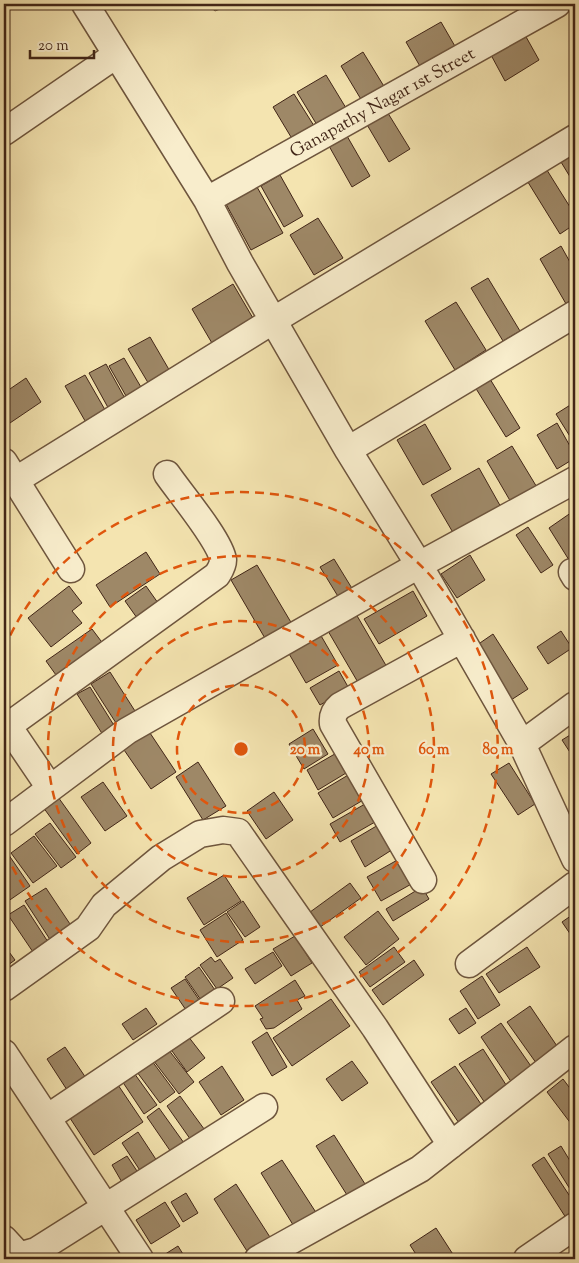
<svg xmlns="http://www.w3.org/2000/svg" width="579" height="1263" viewBox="0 0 579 1263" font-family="'Sorts Mill Goudy',serif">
	<rect width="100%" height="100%" fill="#f4e4b0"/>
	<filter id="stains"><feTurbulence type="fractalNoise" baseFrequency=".004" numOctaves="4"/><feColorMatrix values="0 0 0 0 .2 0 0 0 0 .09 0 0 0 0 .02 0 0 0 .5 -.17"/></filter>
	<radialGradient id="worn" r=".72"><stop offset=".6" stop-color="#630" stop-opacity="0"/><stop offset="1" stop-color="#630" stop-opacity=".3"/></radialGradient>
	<path fill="#b7a37c" stroke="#887154" d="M207,4H233L215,11Z"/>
	<path fill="#9e8867" stroke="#412517" d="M441,22L456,48L421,68L406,42Z
		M525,35L539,60L505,81L491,55Z
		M363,52L385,88L362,101L341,66Z
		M326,75L346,108L317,125L297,92Z
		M294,94L316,129L294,142L273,107Z
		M386,110L410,149L389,162L366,123Z
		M347,136L370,176L352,187L329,146Z
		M575,154V185L561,162Z
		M545,167L575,215V224L560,234L526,179Z
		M280,175L303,216L284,227L261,186Z
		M257,187L283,233L251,250L226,204Z
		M318,218L343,258L314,275L290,235Z
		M561,246L575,271V305L569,309L540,259Z
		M488,278L520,331L503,341L471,288Z
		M233,284L257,325L216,350L192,309Z
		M456,302L486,350L455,370L425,321Z
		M150,337L171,373L150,386L128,349Z
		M124,358L145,394L130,403L109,366Z
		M106,364L128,404L111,413L89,373Z
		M85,375L108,415L88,426L65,386Z
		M26,378L41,402L7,425L4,419V393Z
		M490,379L520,428L506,437L475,387Z
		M575,402V435L571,438L556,414Z
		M557,423L575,455V458L557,469L537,435Z
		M425,424L451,469L423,485L397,440Z
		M512,446L538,489L512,504L487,461Z
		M479,468L502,509L455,536L431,495Z
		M575,510V556L569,560L549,528Z
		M528,527L553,565L541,573L516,535Z
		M146,552L160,574L110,607L96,585Z
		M470,555L485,580L457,598L441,574Z
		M334,559L353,590L339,598L320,567Z
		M257,565L292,624L266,640L231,580Z
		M69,586L82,603L72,611L82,623L51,647L28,618Z
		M146,586L163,610L142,625L125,601Z
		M413,591L427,616L379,644L364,619Z
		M356,614L391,674L363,691L328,631Z
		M92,629L107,649L61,682L46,661Z
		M561,631L572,648L548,664L537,647Z
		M320,634L338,665L306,683L288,652Z
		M493,634L528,689L511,700L477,645Z
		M339,671L351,692L334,697L320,705L310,688Z
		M110,672L135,711L116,723L91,684Z
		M90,687L115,727L103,735L77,694Z
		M313,729L328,754L304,769L289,744Z
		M148,730L176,772L151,789L122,747Z
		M575,732V760L562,740Z
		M340,751L351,770L318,790L307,770Z
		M198,762L226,806L203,820L176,777Z
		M509,763L535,804L518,815L491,774Z
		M355,771L370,796L333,818L318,793Z
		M103,782L127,816L105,831L81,797Z
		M274,792L293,820L266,839L247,811Z
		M58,797L91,843L77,854L43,807Z
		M372,800L382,818L340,842L330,824Z
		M385,821L398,846L365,867L351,841Z
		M50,823L76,857L61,868L35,834Z
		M34,836L57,866L33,883L11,853Z
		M4,848L30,886L4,904Z
		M401,858L415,882L381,901L367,877Z
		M224,875L241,901L204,925L187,898Z
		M350,883L361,898L316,930L306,915Z
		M422,887L429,899L393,921L386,909Z
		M46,888L72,927L51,941L25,901Z
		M243,901L260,927L245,937L227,912Z
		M24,905L50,945L35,955L8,915Z
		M378,911L399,939L366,965L344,937Z
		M226,913L243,940L217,957L200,930Z
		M575,913V941L562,922Z
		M295,936L312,963L291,976L273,949Z
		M4,945L15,960L4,968Z
		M394,947L405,962L370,987L359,972Z
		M527,947L540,967L499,993L486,974Z
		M273,952L282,966L255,984L245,969Z
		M211,957L215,962L220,959L233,978L217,989L200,965Z
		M414,960L424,975L383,1005L372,990Z
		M199,967L217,993L203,1003L185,977Z
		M482,976L500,1005L478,1019L460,991Z
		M185,979L202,1004L188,1013L171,988Z
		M295,980L305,996L297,1000L302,1009L274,1028L266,1029L260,1019L263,1018L255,1006Z
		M331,999L350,1026L292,1066L273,1038Z
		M530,1006L561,1052L539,1067L507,1022Z
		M146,1008L157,1024L133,1040L122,1024Z
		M466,1008L476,1023L459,1034L449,1019Z
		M501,1023L535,1072L514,1086L481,1037Z
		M184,1031L205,1058L187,1072L167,1044Z
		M267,1032L287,1067L272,1076L252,1042Z
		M164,1044L194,1082L179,1094L150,1056Z
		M65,1047L88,1081L69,1093L47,1059Z
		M483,1049L510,1091L487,1106L459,1064Z
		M149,1057L175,1092L160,1103L134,1068Z
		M352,1061L368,1083L342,1101L326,1079Z
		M222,1066L244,1100L221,1115L199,1082Z
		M455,1066L485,1110L461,1126L431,1082Z
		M134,1073L157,1105L144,1114L122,1081Z
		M563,1079L575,1095V1129L547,1092Z
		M116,1082L143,1122L94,1155L68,1115Z
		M180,1096L207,1133L193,1143L167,1106Z
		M159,1108L184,1143L171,1152L147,1117Z
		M138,1132L159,1164L143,1175L122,1143Z
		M334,1135L365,1184L347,1195L316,1146Z
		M561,1146L575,1169V1197L548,1154Z
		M127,1156L139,1174L123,1184L112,1165Z
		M544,1157L575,1204V1217L568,1221L532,1165Z
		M282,1160L317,1214L295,1228L261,1173Z
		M236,1184L275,1245L252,1259L214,1199Z
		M186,1193L198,1213L183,1222L171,1202Z
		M165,1202L180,1226L151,1244L136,1220Z
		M436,1228L456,1259H419L410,1245Z
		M178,1246L186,1259H160L159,1258Z"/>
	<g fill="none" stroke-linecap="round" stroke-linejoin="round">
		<defs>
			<path id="minor" d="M85,4L207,200L240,263L348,450L419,565L522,744L575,859
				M4,132L116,55
				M207,200L557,4
				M348,450L575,314
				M4,462L71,569
				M16,480L274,320L575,138
				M572,572L575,577
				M4,720L50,788
				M8,726L217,575C220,570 223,566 223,560C220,540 180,493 167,474
				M522,744L575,705
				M4,823L127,731L419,565L575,480
				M423,880L333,724C332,716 334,711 340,706L462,639
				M469,964L575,885
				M4,988L88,928L104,905L161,858L200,834L223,830L238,832L375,1028L451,1145
				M4,1053L140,1259
				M47,1118L221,1001
				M4,1239L16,1252L22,1255L36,1251L264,1107
				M258,1259L420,1169L575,1048
				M527,1259L575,1226"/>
		</defs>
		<use href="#minor" stroke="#6e553d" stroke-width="29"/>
		<use href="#minor" stroke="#f8edcc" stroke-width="26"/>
	</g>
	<g fill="none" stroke="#e0560d" stroke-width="2.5" stroke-dasharray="9 6">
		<circle cx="241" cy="749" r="64"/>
		<circle cx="241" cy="749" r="128"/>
		<circle cx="241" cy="749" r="193"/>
		<path d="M4 649A257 257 0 1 1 4 849"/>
	</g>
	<g text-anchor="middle" stroke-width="4.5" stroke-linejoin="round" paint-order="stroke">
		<g font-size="18" fill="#412517" stroke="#f8edcc">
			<text transform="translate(382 102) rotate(-29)" y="6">Ganapathy Nagar 1st Street</text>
		</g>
	</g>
	<circle cx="241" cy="749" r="8" fill="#e0560d" stroke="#f8edcc" stroke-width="2.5"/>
	<g font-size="15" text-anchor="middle" font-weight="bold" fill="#e0560d" stroke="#f8edcc" stroke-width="4.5" stroke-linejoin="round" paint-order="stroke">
		<text x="305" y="754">20 m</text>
		<text x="369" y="754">40 m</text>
		<text x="434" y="754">60 m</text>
		<text x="498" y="754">80 m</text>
	</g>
	<rect width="579" height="1263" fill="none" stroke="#f4e4b0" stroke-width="20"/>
	<rect x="5" y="5" width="569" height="1253" fill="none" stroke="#412517" stroke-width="2.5"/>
	<rect x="10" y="10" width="559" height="1243" fill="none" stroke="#412517"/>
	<path d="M30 50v8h64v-8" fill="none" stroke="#412517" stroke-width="2.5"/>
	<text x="38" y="50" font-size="15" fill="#412517" stroke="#f8edcc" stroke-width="4" paint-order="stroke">20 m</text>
	<rect width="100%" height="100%" filter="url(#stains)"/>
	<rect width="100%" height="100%" fill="url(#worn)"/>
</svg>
